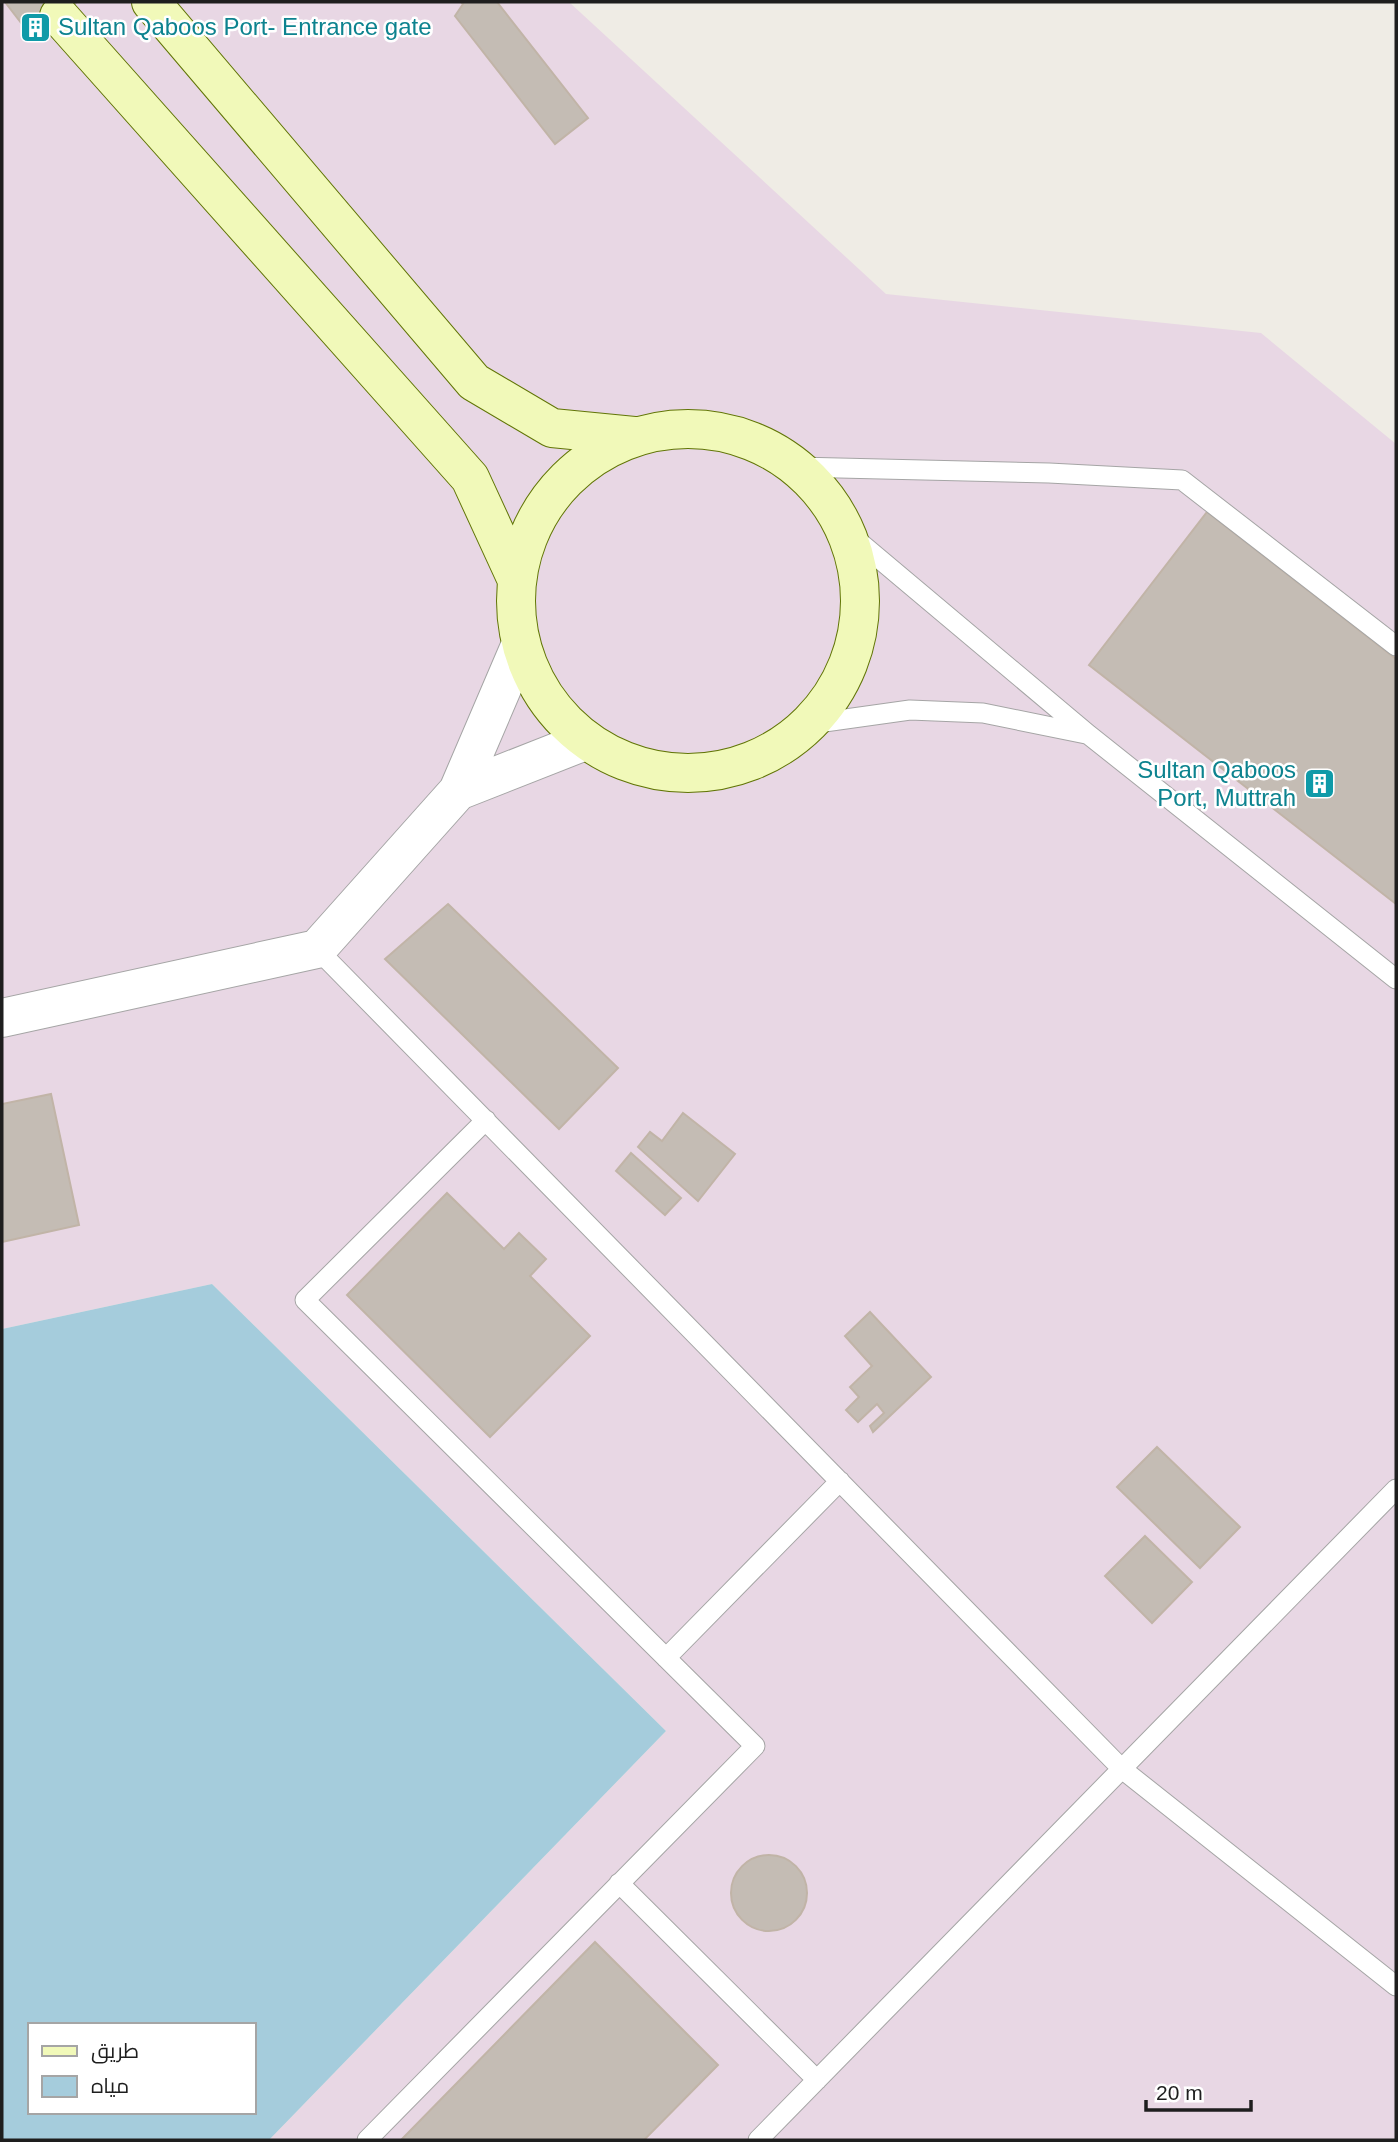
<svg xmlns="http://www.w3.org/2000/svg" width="1398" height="2142" viewBox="0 0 1398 2142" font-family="Arial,Cairo,sans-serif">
	<rect width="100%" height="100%" fill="#efece5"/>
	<path fill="#e8d7e4" d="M2,2H569L886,294L1261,333L1396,444V2140H269L666,1731L212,1284L2,1329Z"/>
	<path fill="#a5ccdc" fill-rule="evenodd" d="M212,1284L666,1731L269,2140H2V1329ZM30,2025H254V2112H30Z"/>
	<path fill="#c4bcb4" stroke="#c1b4a7" stroke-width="2" d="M5,2H77L32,37Z
		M461,2H497L588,118L555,144L455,16L463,4Z
		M1207,512L1396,659V904L1089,665Z
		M448,904L618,1068L559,1129L385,959Z
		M51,1094L79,1225L2,1242V1104Z
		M683,1113L735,1154L698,1201L638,1147L650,1132L662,1141Z
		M631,1153L681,1198L665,1215L616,1171Z
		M447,1193L504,1249L519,1233L546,1259L530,1276L590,1336L490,1437L347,1295Z
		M870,1312L931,1377L873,1432L870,1426L884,1413L877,1404L858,1422L846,1410L859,1397L850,1387L872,1366L845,1336Z
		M1157,1447L1240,1527L1200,1568L1117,1487Z
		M1145,1536L1192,1582L1152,1623L1105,1576Z
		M731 1893a38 38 0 1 1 76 0a38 38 0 1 1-76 0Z
		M595,1942L718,2065L644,2140H401Z"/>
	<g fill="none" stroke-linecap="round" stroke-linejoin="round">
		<defs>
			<path id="lane" d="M797,467L1049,473L1182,480L1396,646
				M845,530L1089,735L1396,979
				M810,724L910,710L983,713L1086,734
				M317,949L1122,1769L1396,1986
				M666,1658L840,1481
				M619,1883L817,2080
				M367,2140L755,1746L305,1300L486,1120
				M758,2140L1396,1489"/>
			<path id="street" d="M458,791L585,741
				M2,1018L317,949L458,791L521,644"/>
			<path id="secondary" d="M151,2L474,382L552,428L634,436
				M59,16L470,478L516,578
				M516 601a172 172 0 1 1 344 0a172 172 0 1 1-344 0Z"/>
		</defs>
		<use href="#lane" stroke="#a5a5a5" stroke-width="21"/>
		<use href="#street" stroke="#a5a5a5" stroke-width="40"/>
		<use href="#secondary" stroke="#617506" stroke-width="40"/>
		<use href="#lane" stroke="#fff" stroke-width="19"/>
		<use href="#street" stroke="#fff" stroke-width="38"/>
		<use href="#secondary" stroke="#f1f9b9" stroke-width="38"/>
	</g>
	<defs>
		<symbol id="building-square" viewBox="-11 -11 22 22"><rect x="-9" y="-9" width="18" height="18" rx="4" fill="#0f9aa8" stroke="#fff"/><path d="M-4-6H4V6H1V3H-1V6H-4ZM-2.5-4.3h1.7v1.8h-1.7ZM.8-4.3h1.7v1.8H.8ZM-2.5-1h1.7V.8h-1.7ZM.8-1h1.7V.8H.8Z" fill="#fff"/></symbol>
	</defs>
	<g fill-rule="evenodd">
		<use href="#building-square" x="18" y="10" width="35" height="35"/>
		<use href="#building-square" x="1302" y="766" width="35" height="35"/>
	</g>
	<g text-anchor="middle" stroke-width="5" stroke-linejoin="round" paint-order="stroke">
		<g font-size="24" fill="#0d838f" stroke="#fff" text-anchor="start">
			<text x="58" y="35">Sultan Qaboos Port- Entrance gate</text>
			<text x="1296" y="778" text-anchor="end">Sultan Qaboos<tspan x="1296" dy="28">Port, Muttrah</tspan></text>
		</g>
	</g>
	<rect width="1398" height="2142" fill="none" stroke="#1e1e1e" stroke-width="7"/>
	<rect x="28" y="2023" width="228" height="91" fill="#ffffff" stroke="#a5a5a5" stroke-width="2"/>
	<rect x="42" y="2046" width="35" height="10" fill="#f1f9b9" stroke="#a5a5a5" stroke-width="2"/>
	<text x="91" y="2058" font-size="21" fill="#1e1e1e">طريق</text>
	<rect x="42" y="2076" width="35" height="21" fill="#a5ccdc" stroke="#a5a5a5" stroke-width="2"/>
	<text x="91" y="2093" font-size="21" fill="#1e1e1e">مياه</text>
	<path d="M1146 2100v10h105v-10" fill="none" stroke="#1e1e1e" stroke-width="3.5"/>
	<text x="1156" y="2100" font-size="21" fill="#1e1e1e" stroke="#ffffff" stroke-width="5" paint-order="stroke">20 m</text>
</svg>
